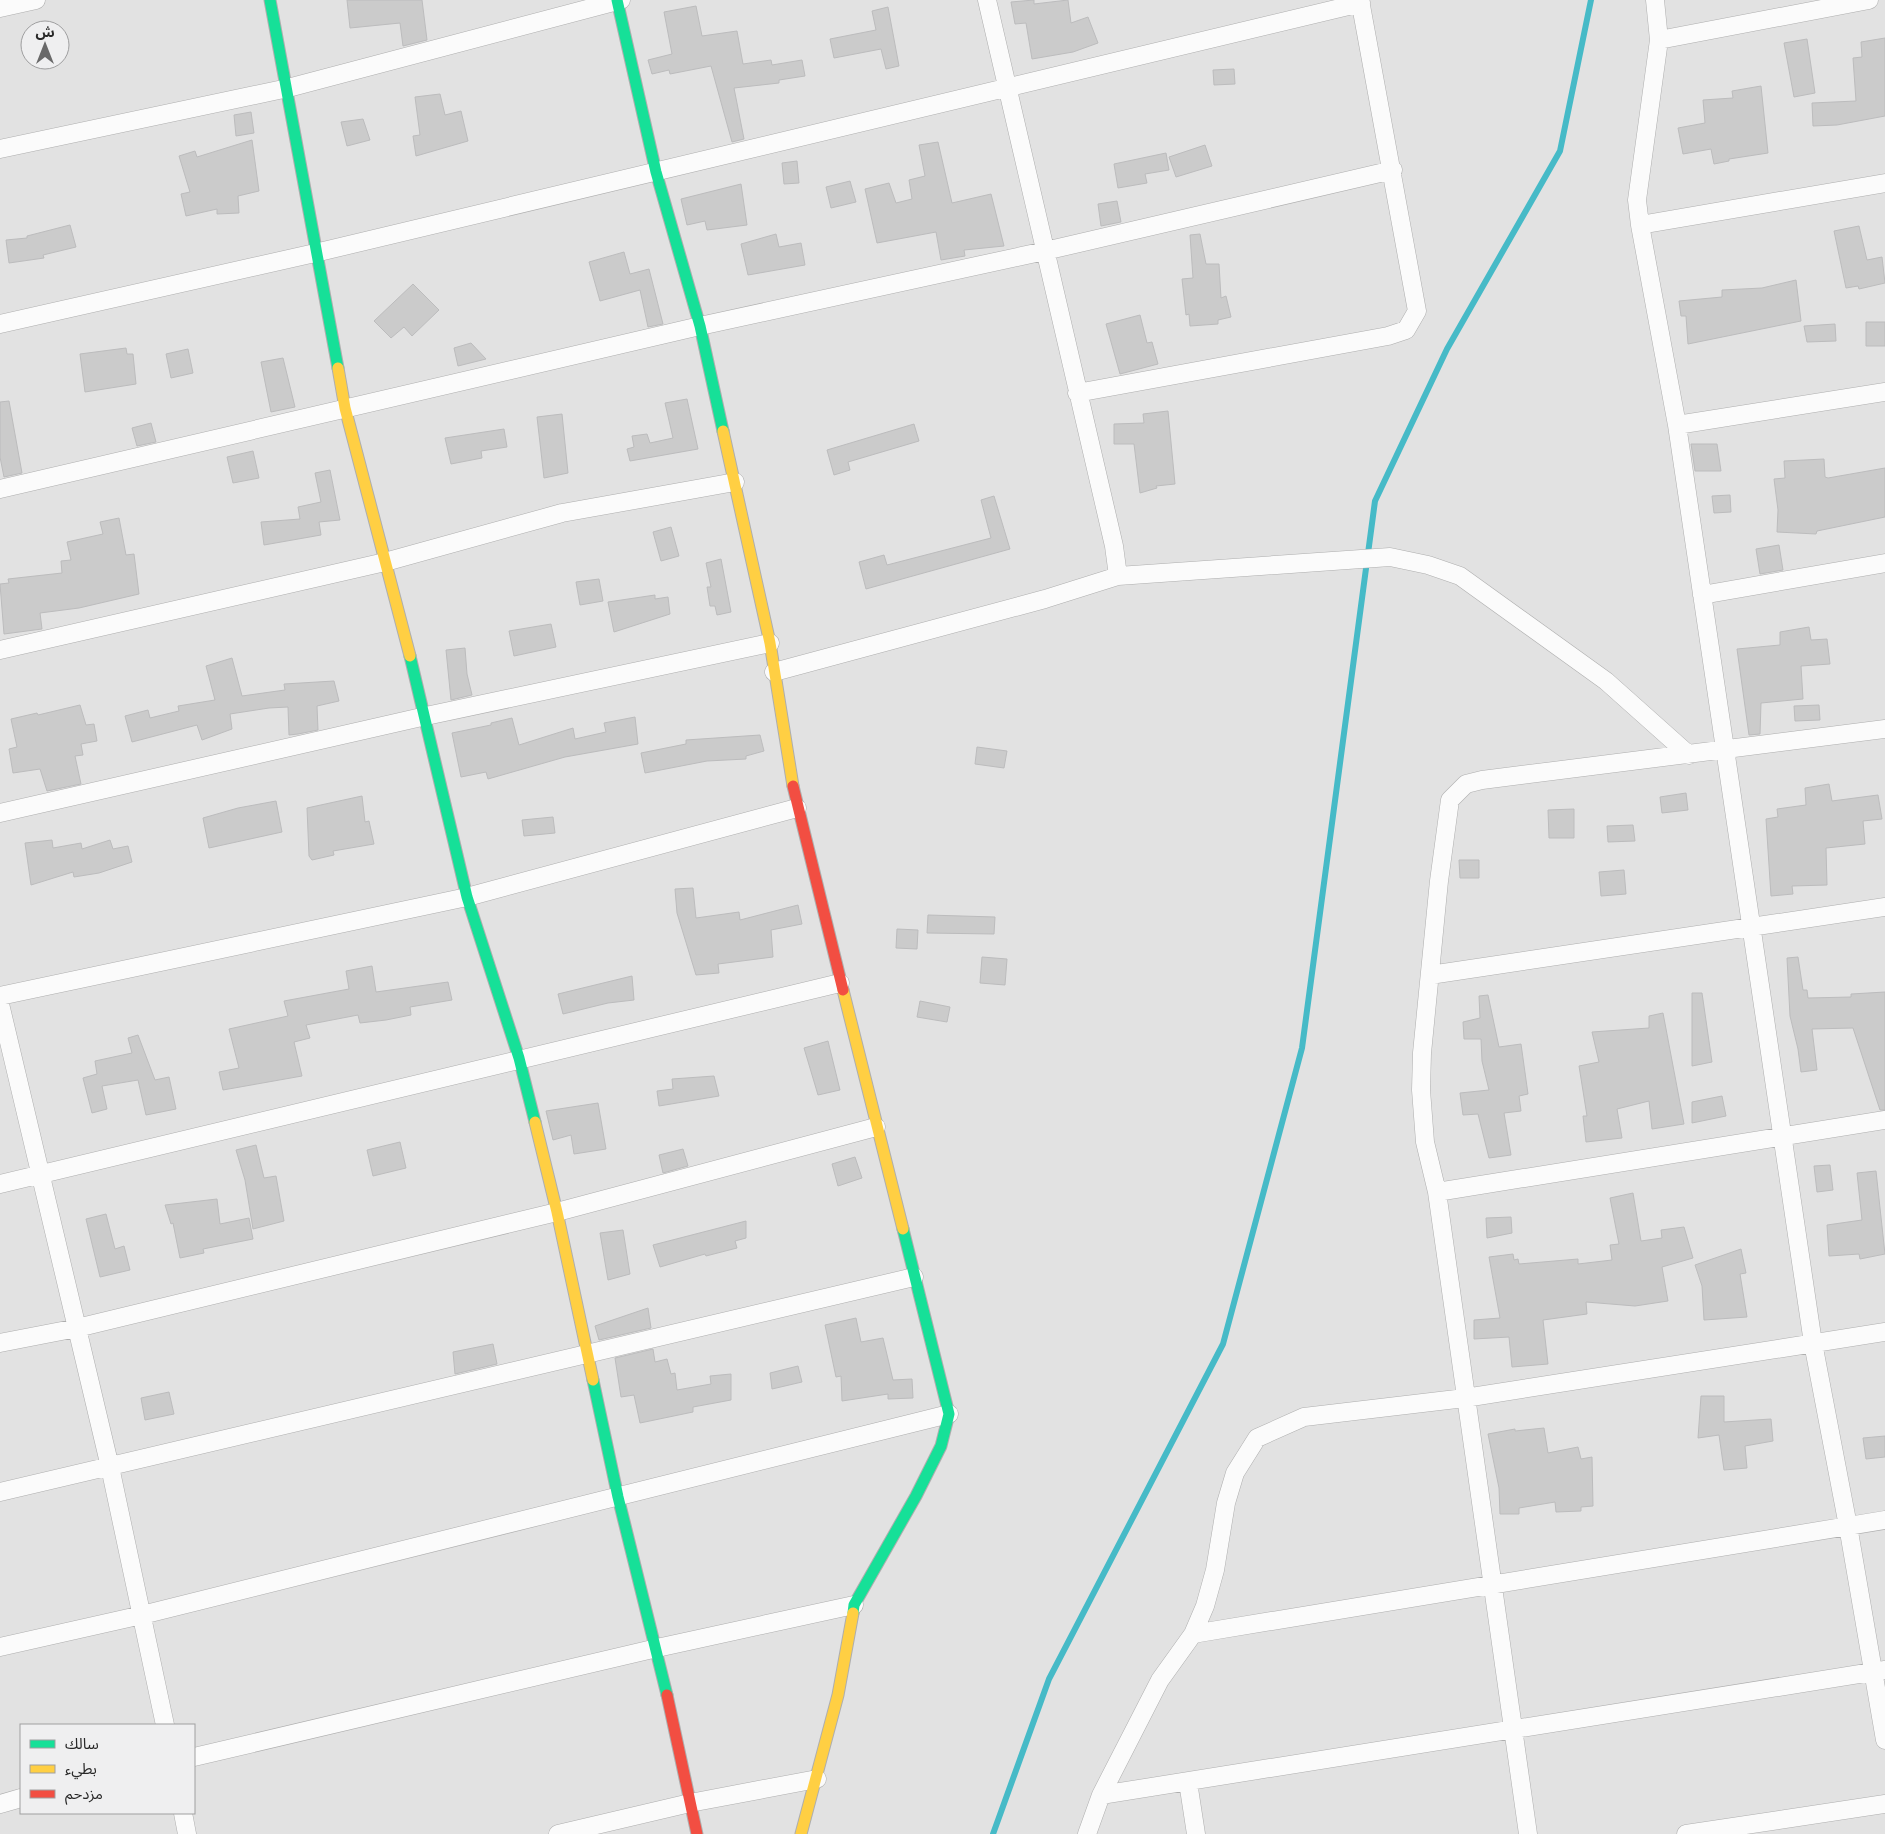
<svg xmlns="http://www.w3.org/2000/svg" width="1885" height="1834" viewBox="0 0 1885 1834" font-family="Helvetica,'Noto Sans Arabic',sans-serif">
	<rect width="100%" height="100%" fill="#e2e2e2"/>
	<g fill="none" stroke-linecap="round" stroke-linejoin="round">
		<path stroke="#46bac7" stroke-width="6" d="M993,1834L1049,1679L1223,1344L1302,1048L1375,501L1447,349L1560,151L1591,0"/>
	</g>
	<path fill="#cbcbcb" stroke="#bcbcbd" d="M347,0H422L427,40L403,46L400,23L350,28Z
		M1034,0V4L1068,0L1071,23L1088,17L1098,43L1073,52L1032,59L1026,23L1015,24L1011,2Z
		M696,6L702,36L737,31L743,64L771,60L772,65L802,60L805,76L779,80V83L734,88L744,139L732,142L711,66L670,74L669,70L652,74L648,60L672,54L664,12Z
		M888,7L899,66L886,69L881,49L834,58L830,39L876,30L872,11Z
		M1885,38V116L1837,125L1813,126L1812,103L1856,101L1853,58L1862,57L1861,42Z
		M1807,39L1815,93L1794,97L1784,43Z
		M1234,69L1235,84L1214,85L1213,70Z
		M1761,86L1768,153L1729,159V161L1714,164L1711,149L1683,154L1678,128L1705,123L1703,100L1733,98L1732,91Z
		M440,94L445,115L461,111L468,141L416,156L413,136L420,135L415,97Z
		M251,112L254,133L236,136L234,115Z
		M363,119L370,140L347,146L341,122Z
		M252,140L259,191L238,196L239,213L217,214V209L186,216L181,194L190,192L179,156L195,151L197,157Z
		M938,142L952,203L991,194L1004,246L964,250L965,256L941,260L936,232L877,243L865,189L889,183L896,203L912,199L909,180L925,176L919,145Z
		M1205,145L1212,166L1176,177L1169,157Z
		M1166,153L1169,170L1145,174L1147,183L1118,188L1114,164Z
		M797,161L799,183L784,184L782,163Z
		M850,181L856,202L831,208L826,187Z
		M741,184L747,225L707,230L705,221L687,225L681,199Z
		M1117,201L1121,222L1101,226L1098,204Z
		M70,225L76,247L43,255L44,258L9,263L6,240L27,238V236Z
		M1859,226L1867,260L1882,257L1885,283L1859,289L1858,286L1846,288L1834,231Z
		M776,234L779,247L801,243L805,265L748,275L741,244Z
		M1200,234L1206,264H1219L1221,298L1226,296L1231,317L1218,320V324L1190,326L1189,314L1186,315L1182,279L1193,278L1190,235Z
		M624,252L630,274L649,269L663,324L648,327L640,290L600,301L589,262Z
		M1796,280L1801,321L1688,344L1686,316H1681L1679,301L1722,297V290L1762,288Z
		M413,284L439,310L412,336L404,327L391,338L374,321Z
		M1140,315L1147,343L1152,342L1158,364L1120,374L1106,324Z
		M1866,322H1885V346H1866Z
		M1835,324L1836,341L1807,342L1804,326Z
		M471,343L486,359L458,366L454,348Z
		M126,348L127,354H133L136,384L85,392L80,354Z
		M188,349L193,373L171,378L166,354Z
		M283,358L295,407L271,412L261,362Z
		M687,399L698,449L630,461L627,449L634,447L632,436L647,434L650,443L673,438L665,403Z
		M9,401L22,473L4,477L0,457V402Z
		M1168,411L1175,484L1156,486L1157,488L1140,493L1134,444H1114V424L1144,423L1143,414Z
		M562,414L568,473L544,478L537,417Z
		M151,423L156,442L137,446L132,428Z
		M914,424L919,441L848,462L850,470L834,475L827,450Z
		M504,429L507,447L481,451L482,458L451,464L445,438Z
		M1691,444H1717L1721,471H1695Z
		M253,451L259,478L233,483L227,457Z
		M1824,459L1825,477L1828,478L1885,468V517L1817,531L1816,534L1777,532L1778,510L1774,479L1785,478L1784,461Z
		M330,470L340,520L319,522L321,535L264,545L261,522L300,519L298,507L321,502L315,473Z
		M1730,495L1731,512L1714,513L1712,496Z
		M994,496L1010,549L866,589L859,562L884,555L887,565L991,538L981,500Z
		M119,518L126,555L134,554L139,594L79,608L40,613L42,629L4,634L0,584L9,583L8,579L62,573L61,561L71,560L67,542L103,534L100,522Z
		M671,527L679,556L661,561L653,532Z
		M1779,545L1783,570L1760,574L1756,549Z
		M721,559L731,612L717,615L715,606H710L707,587H711L706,563Z
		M599,579L603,601L580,605L576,582Z
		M655,595V599L668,597L670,614L614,632L608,602Z
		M551,624L556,647L514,656L509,631Z
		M1809,627L1811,640L1827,639L1830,664L1801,666L1803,699L1761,703L1760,734L1749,735L1737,649L1780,645V632Z
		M465,648L467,674L472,695L451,700L446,650Z
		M232,658L242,696L285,690L284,684L334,681L339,701L317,706L318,730L298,734L289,735L288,707L269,708L230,714L232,729L202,740L197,725L132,742L125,716L148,710L150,718L179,711L178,706L215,700L206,666Z
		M80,705L86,725L94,724L97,741L81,744L83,755L75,756L81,784L47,791L40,769L13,773L9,749L17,747L11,719L37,713L38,715Z
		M1819,705L1820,720L1795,721L1794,706Z
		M635,717L638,744L565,757L488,779L486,772L461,777L452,733L491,725V723L512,718L519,745L573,728L575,739L606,732L604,723Z
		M760,735L764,751L746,756V759L707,761L645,773L641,753L686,744V740Z
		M977,747L1007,751L1004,768L975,764Z
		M1829,784L1832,801L1878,795L1882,819L1863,821L1865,844L1826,848L1827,885L1792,886L1793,894L1771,896L1766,819L1778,817L1777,809L1806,805L1805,788Z
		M1686,793L1688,810L1662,813L1660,797Z
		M362,796L365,822L369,821L374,844L333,851L334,855L312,860L309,856L307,808Z
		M276,801L282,832L209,848L203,818L238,808Z
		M1574,809V838H1549L1548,810Z
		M553,817L555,833L524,836L522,820Z
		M1633,825L1635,841L1608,842L1607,826Z
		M52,840L53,848L81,843L82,849L110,840L113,849L128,846L132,862L99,873L74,877L73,872L31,885L25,843Z
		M1459,860H1479V878H1460Z
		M1624,870L1626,894L1601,896L1599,872Z
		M693,888L696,918L739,912L740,920L798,905L802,924L771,930L773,957L718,964L719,973L696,975L677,913L675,889Z
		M928,915L995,917L994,934L927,933Z
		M897,929L918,930L917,949L896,948Z
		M982,957L1007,959L1005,985L980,983Z
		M1798,957L1803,990H1807L1808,998L1851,997V994L1885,992V1110H1880L1853,1028L1812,1029L1817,1070L1801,1072L1798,1049L1790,1016L1787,958Z
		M372,966L376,992L448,982L452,1000L410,1007L411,1015L386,1020L360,1023L358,1015L306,1025L310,1038L294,1042L302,1076L223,1090L219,1072L239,1068L229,1029L288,1016L284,1001L349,989L346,971Z
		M632,976L634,1000L608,1003L563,1014L558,994Z
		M1692,993H1702L1712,1062L1692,1066Z
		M1488,995L1499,1047L1521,1044L1528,1094L1519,1096L1521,1111L1504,1113L1511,1155L1489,1158L1478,1114L1463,1115L1460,1093L1489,1090L1482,1061L1481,1039H1464L1463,1022L1480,1018L1479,996Z
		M920,1001L950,1007L947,1022L917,1017Z
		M1663,1013L1684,1124L1652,1129L1649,1101L1617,1109L1622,1138L1586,1142L1583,1116H1587L1579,1066L1599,1062L1592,1032L1649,1028V1016Z
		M138,1035L155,1080L169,1077L176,1109L146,1115L138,1080L102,1086L107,1109L92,1113L83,1078L97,1074L95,1061L132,1053L128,1038Z
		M828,1041L840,1090L818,1095L804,1048Z
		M714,1076L719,1096L659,1106L657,1091L673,1089L672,1079Z
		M1722,1096L1726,1116L1692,1123V1102Z
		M598,1103L606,1149L574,1154L571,1135L553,1140L546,1111Z
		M400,1142L406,1168L373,1176L367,1150Z
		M256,1145L264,1178L276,1176L284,1221L253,1229L245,1180L236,1150Z
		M683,1149L688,1166L663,1173L659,1155Z
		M855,1157L862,1178L838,1186L832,1164Z
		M1830,1165L1833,1190L1817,1192L1814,1166Z
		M1876,1171L1885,1254L1860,1259L1859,1254L1829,1256L1827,1225L1862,1220L1857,1173Z
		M1633,1193L1641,1241L1662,1238L1661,1230L1684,1227L1693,1258L1662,1267L1668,1301L1635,1306L1586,1302L1587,1314L1543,1320L1548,1364L1512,1367L1509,1337L1474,1339V1320L1500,1318L1489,1257L1513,1254L1514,1260L1518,1259L1519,1264L1578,1259V1264L1612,1260L1610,1245L1619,1244L1610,1198Z
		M217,1199L220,1224L249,1218L253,1239L203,1249L204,1253L180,1258L173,1223L171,1224L165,1205Z
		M106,1214L115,1249L124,1246L130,1270L100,1277L86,1219Z
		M1511,1217L1512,1233L1487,1238L1486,1218Z
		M746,1221V1238L735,1241L737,1248L706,1256L705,1254L660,1267L653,1245Z
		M623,1230L630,1274L608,1280L600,1233Z
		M1741,1249L1746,1273L1740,1274L1747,1317L1704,1320L1702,1286L1695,1265Z
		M648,1308L651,1328L599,1340L595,1326Z
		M856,1318L861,1342L883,1338L893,1380L912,1379L913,1398L888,1399V1394L842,1401L841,1376L836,1377L825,1325Z
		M493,1344L497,1364L455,1374L453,1352Z
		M653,1349L655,1362L667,1359L671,1374L675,1373L677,1390L711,1384L710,1376L731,1374V1400L693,1407V1412L640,1423L634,1395L621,1397L615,1358Z
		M798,1366L802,1382L772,1389L770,1373Z
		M169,1392L174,1414L145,1420L141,1398Z
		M1701,1396H1724V1422L1771,1419L1773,1441L1745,1446L1747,1468L1724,1470L1719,1435L1698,1438Z
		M1544,1428L1548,1453L1578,1447L1581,1459L1592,1457L1593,1506L1581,1507V1511L1556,1512L1555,1502L1519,1508V1514H1500L1499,1488L1488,1434L1515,1429V1431Z
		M1885,1436V1457L1866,1459L1863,1438Z"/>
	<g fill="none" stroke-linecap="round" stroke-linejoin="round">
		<defs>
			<path id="street" d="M987,0L1114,546L1118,576
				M1655,0L1659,40L1637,200L1640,225L1677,425L1813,1343L1848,1526L1885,1740
				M0,8L36,0
				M1659,40L1869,0
				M0,149L288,88L621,0
				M1640,225L1885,183
				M0,324L315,253L1361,3
				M1077,393L1388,336L1406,330L1417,311L1360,0
				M1677,425L1885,392
				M0,489L700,326L1045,251L1393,170
				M1702,595L1885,563
				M0,650L385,562L562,513L735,482
				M774,672L1045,599L1118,576L1390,557L1428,565L1460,576L1606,681L1689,755
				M0,813L426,716L770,643
				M1430,975L1885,907
				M0,996L467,897L797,808
				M0,1004L110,1467L165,1725
				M0,1184L840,983
				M1437,1192L1885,1120
				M0,1343L77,1328L557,1212L876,1127
				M0,1492L914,1277
				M1193,1634L1885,1520
				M0,1647L142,1615L949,1414
				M194,1757L657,1648L854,1605
				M1188,1782L1196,1834
				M1101,1795L1885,1670
				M0,1804L21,1798
				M183,1813L187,1834
				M558,1834L690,1803L817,1779
				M1087,1834L1101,1795L1160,1680L1193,1634L1205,1606L1215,1570L1226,1503L1235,1473L1257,1438L1304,1417L1465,1398L1885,1332
				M1528,1834L1437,1192L1425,1142L1421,1090L1422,1053L1439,881L1450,800L1466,784L1482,780L1885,729
				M1686,1834L1885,1804"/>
			<path id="fast" d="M270,0L338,368
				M617,0L656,172L700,326L723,431
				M410,656L467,897L519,1058L535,1122
				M593,1380L618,1497L667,1695
				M853,1613L854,1605L916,1496L941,1446L949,1414L903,1229"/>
			<path id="slow" d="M338,368L345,408L410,656
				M723,431L770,643L793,786
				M843,990L903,1229
				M535,1122L557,1212L593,1380
				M801,1834L838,1695L853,1613"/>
			<path id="jam" d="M793,786L843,990
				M667,1695L697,1834"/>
		</defs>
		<use href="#street" stroke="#aeaeae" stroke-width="19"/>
		<use href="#fast" stroke="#aeaeae" stroke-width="13"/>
		<use href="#slow" stroke="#aeaeae" stroke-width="13"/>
		<use href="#jam" stroke="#aeaeae" stroke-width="13"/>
		<use href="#street" stroke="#fbfbfb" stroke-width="18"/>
		<use href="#fast" stroke="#16e098" stroke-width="11"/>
		<use href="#slow" stroke="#ffcf43" stroke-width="11"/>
		<use href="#jam" stroke="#f24e42" stroke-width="11"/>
	</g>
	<rect x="20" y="1724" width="175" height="90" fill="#efeff0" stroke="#9f9fa0"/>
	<rect x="30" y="1740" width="25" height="8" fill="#16e098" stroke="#9f9fa0"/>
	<text x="65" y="1749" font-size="15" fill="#282828">سالك</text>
	<rect x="30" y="1765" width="25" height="8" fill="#ffcf43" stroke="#9f9fa0"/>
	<text x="65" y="1774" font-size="15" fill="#282828">بطيء</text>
	<rect x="30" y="1790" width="25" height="8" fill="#f24e42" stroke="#9f9fa0"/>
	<text x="65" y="1799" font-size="15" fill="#282828">مزدحم</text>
	<g transform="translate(45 45)"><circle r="24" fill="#efeff0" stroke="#9f9fa0"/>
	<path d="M0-4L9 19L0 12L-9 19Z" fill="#696969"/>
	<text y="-8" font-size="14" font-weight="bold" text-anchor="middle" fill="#282828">ش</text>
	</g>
</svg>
